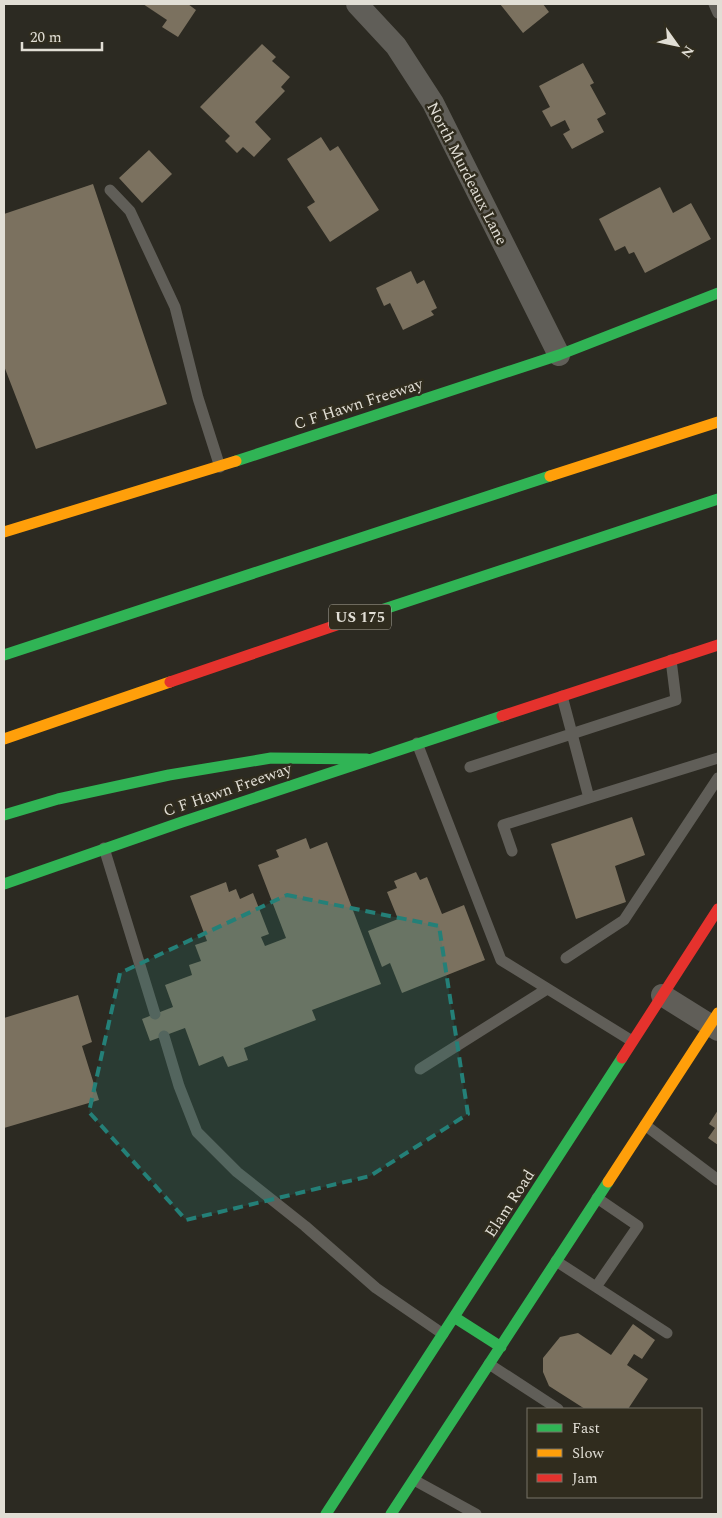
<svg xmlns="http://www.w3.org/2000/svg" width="722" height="1518" viewBox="0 0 722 1518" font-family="Spectral,serif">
	<rect width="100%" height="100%" fill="#2c2a22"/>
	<path fill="#7b715f" d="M143,4H188L196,10L178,37L162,27L167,20Z
		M500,4H543L549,12L523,33Z
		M262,44L276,57L272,61L290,77L281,87L285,91L255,122L271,139L254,157L243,147L237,153L225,141L230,136L200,107Z
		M583,63L594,83L590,85L606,114L597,119L604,132L572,149L563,134L570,130L565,120L551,127L542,111L550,107L539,86Z
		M321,137L330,151L338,146L379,210L330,242L307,207L315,202L287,159Z
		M149,150L172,174L142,203L119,178Z
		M93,184L167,404L36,449L4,366V214Z
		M660,187L673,213L691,203L711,239L645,273L634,252L629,254L625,246L615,251L599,219Z
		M411,271L417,284L424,280L437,308L431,311L434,315L403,330L390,303L384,306L376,288Z
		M632,817L645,855L615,866L626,902L576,919L551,844Z
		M306,838L310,849L327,842L381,984L312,1010L316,1020L244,1048L248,1060L228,1067L223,1056L199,1066L185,1028L150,1041L142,1019L173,1007L165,985L192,975L189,965L201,961L195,945L207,941L190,896L226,882L229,892L236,889L240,899L253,893L269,934L261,937L265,946L286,938L258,865L279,857L276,850Z
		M416,872L420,880L427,877L442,914L464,905L485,960L402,993L390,963L382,967L368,931L398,919L387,892L397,888L394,881Z
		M78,995L92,1042L82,1046L99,1100L4,1128V1018Z
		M718,1110V1145L708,1138L715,1128L709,1124Z
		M633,1324L655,1340L642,1359L634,1354L627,1365L648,1379L628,1409H585L549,1386L543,1372V1358L560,1337L578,1333L611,1355Z"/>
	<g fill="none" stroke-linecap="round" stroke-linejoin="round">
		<path stroke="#605e58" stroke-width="11" d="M714,4L718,13
			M110,190L130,211L175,307L198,398L220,467
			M417,743L501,960L632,1041
			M470,767L676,700L671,660
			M589,798L718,758
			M104,848L155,1014
			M512,851L503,825L589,798L562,696
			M566,958L624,920L718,778
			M164,1036L179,1086L197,1132L237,1172L305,1226L376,1288L443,1334
			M420,1069L547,989
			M645,1125L718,1180
			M556,1261L596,1287L638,1226L597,1198
			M596,1287L667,1333
			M489,1364L558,1409
			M414,1480L476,1514"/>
		<path stroke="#605e58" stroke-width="22" d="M357,4L396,46L433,103L559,355
			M662,995L718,1030"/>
		<path stroke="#30b455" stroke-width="11" d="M236,461L559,355L718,293
			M360,617L718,499
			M4,655L550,476
			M4,815L58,799L169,775L271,758L367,759
			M4,884L182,822L502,716
			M454,1317L501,1347
			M326,1514L622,1058
			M391,1514L608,1182"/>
		<path stroke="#ff9f0a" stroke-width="11" d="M550,476L718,422
			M4,532L236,461
			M4,739L170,682
			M608,1182L718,1013"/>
		<path stroke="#e5322d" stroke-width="11" d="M170,682L360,617
			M502,716L718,645
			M622,1058L718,909"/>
	</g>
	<path fill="#248078" fill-opacity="0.2" stroke="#248078" stroke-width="4" stroke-dasharray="10 6" stroke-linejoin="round" d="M287,895L439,926L468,1114L370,1176L186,1220L89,1112L120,973Z"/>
	<g text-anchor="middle" stroke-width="5" stroke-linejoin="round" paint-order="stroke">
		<rect fill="#302c1e" stroke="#aca99e" stroke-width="1" x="329" y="604.5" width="62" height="25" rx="4"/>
		<g font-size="15" font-weight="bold" fill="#e1ded5">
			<text x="360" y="622">US 175</text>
		</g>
		<g font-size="16" fill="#e1ded5" stroke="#302c1e">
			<text transform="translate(468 173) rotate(63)" y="6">North Murdeaux Lane</text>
			<text transform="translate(358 403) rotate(-18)" y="6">C F Hawn Freeway</text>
			<text transform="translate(227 789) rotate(-19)" y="6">C F Hawn Freeway</text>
			<text transform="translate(509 1203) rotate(-57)" y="6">Elam Road</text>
		</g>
	</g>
	<rect width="722" height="1518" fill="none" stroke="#e1ded5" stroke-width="10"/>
	<rect x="527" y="1408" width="175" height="90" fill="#302c1e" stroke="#777367"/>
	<rect x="537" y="1424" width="25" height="8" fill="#30b455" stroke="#777367"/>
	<text x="572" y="1433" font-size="15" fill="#e1ded5">Fast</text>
	<rect x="537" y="1449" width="25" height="8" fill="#ff9f0a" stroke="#777367"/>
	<text x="572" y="1458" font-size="15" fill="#e1ded5">Slow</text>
	<rect x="537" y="1474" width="25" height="8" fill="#e5322d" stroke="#777367"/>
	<text x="572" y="1483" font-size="15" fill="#e1ded5">Jam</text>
	<g transform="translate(677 45) rotate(123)" stroke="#302c1e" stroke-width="4" paint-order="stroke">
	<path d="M0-4L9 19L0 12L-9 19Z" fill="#e1ded5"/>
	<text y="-8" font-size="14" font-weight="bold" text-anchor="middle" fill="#e1ded5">N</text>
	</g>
	<path d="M22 42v8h80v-8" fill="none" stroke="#e1ded5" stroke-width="2.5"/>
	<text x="30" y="42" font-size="15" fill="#e1ded5" stroke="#302c1e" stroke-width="4" paint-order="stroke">20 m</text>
</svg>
